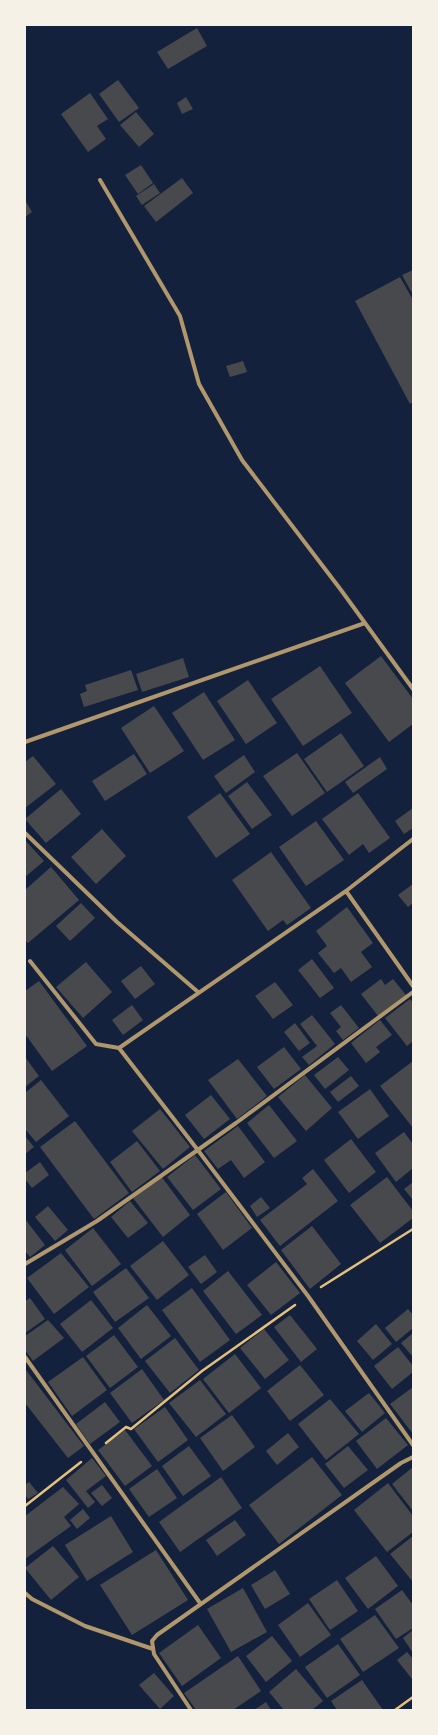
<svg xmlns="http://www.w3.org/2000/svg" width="438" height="1735" viewBox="0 0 438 1735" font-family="'Work Sans',sans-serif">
	<rect width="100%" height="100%" fill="#14213d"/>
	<path fill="#48494c" d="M197,28L207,46L168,69L157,52Z
		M118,80L139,108L119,122L99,94Z
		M90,93L108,119L97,126L106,139L88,152L61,114Z
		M186,97L193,109L182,114L177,103Z
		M136,112L154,134L139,147L120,125Z
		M141,165L153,183L138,194L125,175Z
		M182,178L193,193L156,222L144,206Z
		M154,184L160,193L142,205L136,196Z
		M25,200L32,212L25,217Z
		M413,270V295L402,275Z
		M400,277L413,300V402L410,404L355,301Z
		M243,361L247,372L230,377L226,366Z
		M381,656L413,699V724L389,742L345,683Z
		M183,658L189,677L142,692L136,674Z
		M320,666L352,713L303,746L271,699Z
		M131,670L138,690L84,707L80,694L87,691L85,685Z
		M248,680L277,723L246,744L217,701Z
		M204,692L235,740L203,760L172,713Z
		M154,706L184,751L150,773L121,728Z
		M341,733L364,766L327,792L304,759Z
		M297,753L325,793L292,816L263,776Z
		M134,754L147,774L105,801L92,781Z
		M244,755L255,772L226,793L214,776Z
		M33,756L56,784L25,808V762Z
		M380,757L387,769L353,793L345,782Z
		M247,782L272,815L252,829L228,796Z
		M61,789L81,814L46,843L25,819Z
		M220,793L250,834L216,858L187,817Z
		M358,793L390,838L369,853L363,844L349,855L322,819Z
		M413,808V828L404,834L395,821Z
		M316,821L344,860L306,886L279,847Z
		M102,829L126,856L96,884L71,857Z
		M25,840L44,861L25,877Z
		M271,852L311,908L287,925L283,920L268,931L232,880Z
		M51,867L79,900L28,943L25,940V890Z
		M413,884V903L408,907L398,895Z
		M81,903L95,918L70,941L56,926Z
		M347,907L373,943L361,952L372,967L351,982L341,968L334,973L318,953L327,946L316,931Z
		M312,959L334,988L320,998L298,970Z
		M86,962L112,992L83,1018L56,987Z
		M141,966L155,984L135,999L121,981Z
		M381,979L385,985L393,979L406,995L378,1016L361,994Z
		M39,981L87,1046L52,1071L25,1034V991Z
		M275,982L293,1005L273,1019L255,996Z
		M410,999L413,1003V1041L407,1046L385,1018Z
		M132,1005L143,1020L123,1035L112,1020Z
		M341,1005L359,1028L343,1040L336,1031L341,1027L330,1013Z
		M312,1015L335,1044L309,1065L302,1057L317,1046L300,1024Z
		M380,1020L392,1035L376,1047L380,1052L366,1063L351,1043Z
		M295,1023L310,1043L299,1051L284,1032Z
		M284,1047L301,1069L274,1089L257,1067Z
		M25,1057L39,1076L25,1087Z
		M338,1057L349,1070L325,1089L314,1075Z
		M238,1059L267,1096L237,1119L208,1080Z
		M413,1061V1128L380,1086Z
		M305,1075L332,1108L306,1131L278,1097Z
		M351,1076L359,1086L338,1102L330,1092Z
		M41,1080L69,1116L36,1142L25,1129V1093Z
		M370,1089L389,1116L358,1139L338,1112Z
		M211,1095L230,1119L204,1139L185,1115Z
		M269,1105L297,1141L274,1158L247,1123Z
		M160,1109L190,1147L163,1169L132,1131Z
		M75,1121L129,1193L94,1219L40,1147Z
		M238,1126L265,1162L244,1178L231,1160L218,1169L204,1151Z
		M404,1132L413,1144V1168L396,1182L375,1153Z
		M25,1136L34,1147L25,1154Z
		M351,1139L376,1172L349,1193L324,1160Z
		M137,1141L160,1171L132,1192L110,1162Z
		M195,1155L221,1189L193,1210L167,1177Z
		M40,1162L49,1175L32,1188L25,1179V1173Z
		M313,1169L338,1201L280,1246L260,1220L307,1184L302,1178Z
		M161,1176L190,1215L163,1237L133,1198Z
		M387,1177L413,1211V1218L380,1243L350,1205Z
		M413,1182V1200L404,1189Z
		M226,1192L252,1228L223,1250L197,1214Z
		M261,1197L270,1208L257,1217L250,1206Z
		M130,1201L148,1223L128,1238L111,1217Z
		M48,1206L68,1230L55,1241L35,1217Z
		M25,1219L45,1245L30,1257L25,1251Z
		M312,1226L341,1264L310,1289L281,1250Z
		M93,1228L121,1264L92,1286L65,1250Z
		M163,1241L189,1275L157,1300L130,1266Z
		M61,1253L89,1287L54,1314L27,1278Z
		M205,1255L217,1272L201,1284L188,1267Z
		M276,1262L300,1293L271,1315L247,1285Z
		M126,1268L149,1298L115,1322L93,1292Z
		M228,1271L262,1315L236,1334L203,1291Z
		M192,1288L230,1340L200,1362L162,1310Z
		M30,1298L45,1319L25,1333V1301Z
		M91,1300L113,1328L82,1352L60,1324Z
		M147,1305L171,1336L141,1359L118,1328Z
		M408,1309L413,1315V1328L396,1342L385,1328Z
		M290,1315L317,1349L301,1362L274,1327Z
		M48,1320L64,1338L33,1361L25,1350V1336Z
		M376,1324L392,1344L373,1360L357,1341Z
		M264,1329L289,1360L265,1379L240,1348Z
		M413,1333V1357L401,1343Z
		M114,1335L138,1367L110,1388L86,1356Z
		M175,1338L199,1370L170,1393L145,1361Z
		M398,1347L413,1366V1372L392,1389L374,1366Z
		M235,1354L261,1388L229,1413L203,1379Z
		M83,1357L107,1390L72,1416L48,1382Z
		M300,1365L324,1395L290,1421L267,1391Z
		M142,1369L164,1400L132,1423L110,1393Z
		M26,1370L84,1446L68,1458L25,1403Z
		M200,1380L226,1414L196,1437L169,1403Z
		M413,1387V1434L390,1404Z
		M369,1393L385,1413L362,1432L345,1411Z
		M330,1399L359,1434L326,1460L298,1424Z
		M105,1402L120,1422L90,1444L76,1424Z
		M165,1407L188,1440L158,1462L134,1429Z
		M232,1415L255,1447L223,1471L200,1438Z
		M386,1418L408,1445L377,1469L356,1441Z
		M125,1430L152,1466L125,1486L98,1450Z
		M288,1433L299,1447L277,1465L266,1451Z
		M189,1446L211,1476L183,1496L162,1466Z
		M348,1446L368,1470L344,1488L325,1464Z
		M312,1457L342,1495L279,1544L249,1505Z
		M92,1458L106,1476L86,1491L95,1502L88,1508L66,1480Z
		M413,1467V1511L392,1484Z
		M157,1469L177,1498L149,1517L129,1489Z
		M221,1477L242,1508L180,1552L159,1522Z
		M29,1482L38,1493L28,1499L25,1494V1485Z
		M388,1483L413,1516V1532L387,1552L354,1510Z
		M102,1485L112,1498L102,1506L91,1493Z
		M63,1487L79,1504L64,1517L71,1526L25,1559V1516Z
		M83,1509L90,1518L77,1529L70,1520Z
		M111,1516L133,1552L87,1581L65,1545Z
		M235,1520L246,1535L217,1556L206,1540Z
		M413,1536V1582L390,1554Z
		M53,1546L79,1577L51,1600L25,1568Z
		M156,1550L188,1600L132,1635L100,1585Z
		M376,1556L398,1586L368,1609L345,1578Z
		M275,1570L290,1594L265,1609L251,1585Z
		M337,1580L358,1611L330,1630L309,1599Z
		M243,1588L267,1632L231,1652L207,1609Z
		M402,1590L413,1605V1628L396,1639L375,1609Z
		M308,1603L331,1635L300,1657L278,1625Z
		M375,1615L399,1648L363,1672L340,1639Z
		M198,1625L221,1658L182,1686L159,1653Z
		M413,1630V1653L403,1638Z
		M272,1636L292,1661L266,1682L246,1656Z
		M338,1644L360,1675L327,1698L305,1667Z
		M407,1652L413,1659L412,1679L397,1660Z
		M238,1656L261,1691L233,1710H196L184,1693Z
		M296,1669L323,1701L312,1710H284L269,1692Z
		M154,1673L174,1696L160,1709L139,1685Z
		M362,1680L383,1710H337L331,1701Z
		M266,1702L271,1710H254Z"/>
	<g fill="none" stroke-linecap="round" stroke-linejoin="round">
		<path stroke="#e5c07b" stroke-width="2.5" d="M321,1287L413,1229
			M106,1443L126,1427L131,1429L202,1371L295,1305
			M25,1506L81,1462
			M395,1710L413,1697"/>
		<path stroke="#b1986c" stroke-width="4" d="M100,180L180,316L199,384L242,460L341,590L413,689
			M25,742L365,623
			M25,833L117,922L198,992
			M346,891L413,986
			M30,961L96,1044L119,1048L197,1149L308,1296L413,1445
			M119,1048L346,891L413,839
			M25,1264L97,1221L236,1123L413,992
			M25,1357L200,1603
			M25,1593L32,1599L85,1626L153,1649
			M191,1710L154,1654L152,1641L157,1635L401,1463L413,1457"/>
	</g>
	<rect width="438" height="1735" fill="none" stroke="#f6f1e7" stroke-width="52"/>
</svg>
